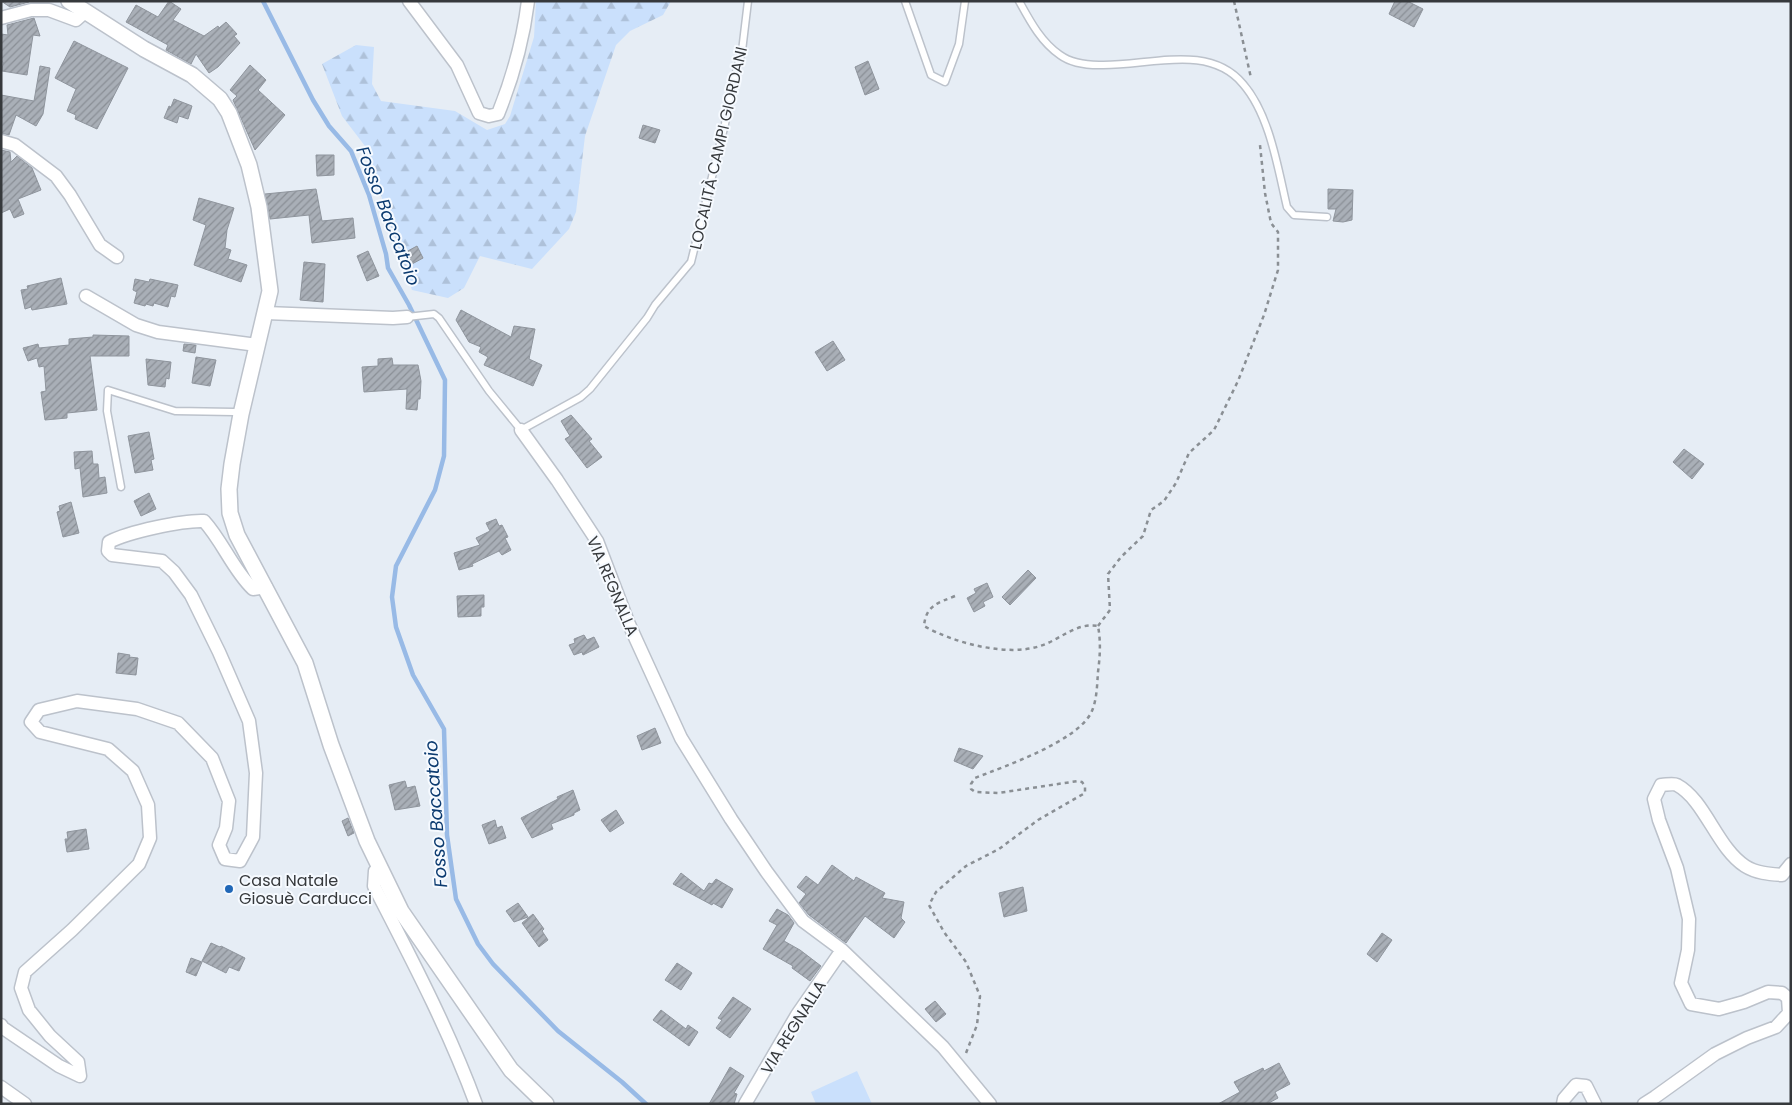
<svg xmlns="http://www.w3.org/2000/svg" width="1792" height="1105" viewBox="0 0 1792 1105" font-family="Poppins,sans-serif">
	<defs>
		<pattern id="forest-firs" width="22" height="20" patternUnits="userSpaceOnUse" patternTransform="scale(1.25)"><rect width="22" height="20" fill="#cae0fc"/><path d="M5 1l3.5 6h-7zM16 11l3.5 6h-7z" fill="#aec1d9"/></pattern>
		<pattern id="building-hatch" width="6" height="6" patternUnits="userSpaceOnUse" patternTransform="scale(1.25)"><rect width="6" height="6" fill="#a9afb7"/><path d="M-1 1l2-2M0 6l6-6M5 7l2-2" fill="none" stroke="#8a8f96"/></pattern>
	</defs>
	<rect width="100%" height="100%" fill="#e6edf5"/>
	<path fill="url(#forest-firs)" d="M536,1H671L663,15L630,31L616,45L585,136L576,212L569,229L532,269L480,256L464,288L448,298L412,290L365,146L342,116L322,64L356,45L374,47L372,84L381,101L455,111L487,130L505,124L510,116L534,37Z"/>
	<path fill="#cae0fc" d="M857,1071L872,1104H816L811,1092Z"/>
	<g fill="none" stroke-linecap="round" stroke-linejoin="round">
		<path stroke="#98bae6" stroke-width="4.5" d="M263,1L313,100L329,126L351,151L369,195L386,254L388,268L409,305L445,380L444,456L435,490L396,566L392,597L396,627L413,675L444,729L447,835L456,899L478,944L493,964L558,1031L622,1082L646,1104"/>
	</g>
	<path fill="url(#building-hatch)" stroke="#8f959d" d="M1,1H28L29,2L10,7Z
		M169,1L181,9L173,20L204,36L218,26L219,28L226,22L237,34L234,36L240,43L218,67L209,73L196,54L191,64L166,50L168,45L126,22L136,5L158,17Z
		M1395,1H1407L1423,9L1414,27L1389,14Z
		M34,18L40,36L33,35L27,75L2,71L3,62H1V34L8,35L7,25Z
		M74,41L128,68L97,129L75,119L76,115L67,111L76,89L55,78Z
		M868,61L879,89L865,95L855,67Z
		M250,65L266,80L258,90L285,115L255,150L233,100L237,96L230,90Z
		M40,66L50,68L43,114L36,126L16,115L9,135L1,133V95L34,101Z
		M174,99L192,106L188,119L179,116L177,123L164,118L169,106L171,107Z
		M643,125L660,130L655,143L639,138Z
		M1,150L10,152L11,162L17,156L32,168L41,190L18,199L24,214L14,218L10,209L1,213Z
		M316,155H334V175L317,176Z
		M316,189L322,221L353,218L355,238L312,243L309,215L270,219L265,194Z
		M1328,189L1353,190L1352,220L1343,222L1333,221L1336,209H1328Z
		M199,198L234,208L227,230L225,248L231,250L228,259L247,265L241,282L194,265L206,225L193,220Z
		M417,246L423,258L412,264L406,252Z
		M368,251L379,276L367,281L357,256Z
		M304,262L325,264L323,302L300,300Z
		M61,278L67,304L32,310L31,307L25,309L21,290L28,289L27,286Z
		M135,279L149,282L150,279L178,285L175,297L171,296L168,307L154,303L153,306L146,304L145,306L134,303L137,292L133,290Z
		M461,310L511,337L514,326L535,329L529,359L542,365L533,386L484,365L488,357L479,352L481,347L469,342L456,320Z
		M93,335L129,336V356H90L97,410L67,413V418L45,420L41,392L46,391L44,366L39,367L37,358L28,361L23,348L38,344L39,348L69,345V339L93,337Z
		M833,341L845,360L827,371L815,352Z
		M184,344L196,345L195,353L183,351Z
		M196,357L216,360L210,386L192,383Z
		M392,358L393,365H418L421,381L420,399H418L417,410L406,409L407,389L364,392L362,367L378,366V359Z
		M146,359L171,362L169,379L166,378L165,387L148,385Z
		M571,415L592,439L589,441L602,457L587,468L565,439L570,436L561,421Z
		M149,432L154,459L151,460L153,470L135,473L128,436Z
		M1684,449L1704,464L1692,479L1673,462Z
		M92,451L93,464H98L99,478L105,477L107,493L83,497L80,468L75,469L74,452Z
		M149,493L156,509L141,516L134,501Z
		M71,502L79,533L63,537L57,512L60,511L59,506Z
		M496,519L499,526L502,525L508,537L505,538L511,550L502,555L499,551L472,564L473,566L459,570L454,553L480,545L476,538L490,531L486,523Z
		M1028,570L1036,578L1010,605L1002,597Z
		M987,583L993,597L983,602L985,606L974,612L967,598L976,593L974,589Z
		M484,595V607H481V616L458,617L457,596Z
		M584,635L587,640L594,637L599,647L583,655L582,652L574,655L569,645L575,643L574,639Z
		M118,653L130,655L129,657L138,658L136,675L116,673Z
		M655,728L661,743L642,750L637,736Z
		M959,748L983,756L973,769L954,761Z
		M405,781L407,788L415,786L420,806L395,810L389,785Z
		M573,790L580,810L574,813V815L551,824L553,829L532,838L521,818L558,799L557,797Z
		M616,810L624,823L610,832L601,820Z
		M348,818L354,833L348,836L342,821Z
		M495,820L497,828L502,826L506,838L489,844L482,825Z
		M86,829L89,849L67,852L65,839H68L67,832Z
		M832,865L854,881L856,877L885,893L882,898L904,902L901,918L905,922L894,938L865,916L846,943L809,915L799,903L806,894L797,887L806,876L818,885Z
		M681,873L704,891L709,883L712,884L716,879L733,889L722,908L713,903L712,905L673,884Z
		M1023,887L1027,911L1004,917L999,893Z
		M518,903L528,917L514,922L506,911Z
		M777,909L788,915L794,923L784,941L800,950L821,966L810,981L792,968L793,966L763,949L777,925L769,921Z
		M533,914L544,929L542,931L548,940L539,947L522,923Z
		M1382,933L1392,940L1377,962L1367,954Z
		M211,943L220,947L221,946L245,958L239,971L229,967L226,973L202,961Z
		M191,958L202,962L196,976L186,972Z
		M677,963L692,973L681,990L665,980Z
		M733,997L751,1009L730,1038L716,1028L722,1020L718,1018Z
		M935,1001L946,1014L936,1022L925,1009Z
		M661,1010L686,1029L688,1025L698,1032L689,1046L653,1020Z
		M1279,1063L1290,1084L1275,1092L1278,1098L1267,1104H1218L1240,1092L1234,1082L1263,1068L1264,1071Z
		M730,1067L744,1076L734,1093L737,1094L734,1104H709Z"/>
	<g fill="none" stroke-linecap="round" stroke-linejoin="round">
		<defs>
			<path id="service" d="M905,1L931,75L945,82L959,44L965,1
				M1019,1C1030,21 1041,42 1060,55C1071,63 1086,65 1099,65C1146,67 1208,42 1243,84C1270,115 1278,169 1287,207L1294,215L1327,217
				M407,317L434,314L439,318L489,391L521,430L581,397L590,389L647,318L655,305L691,262L725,124L730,94L742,51L748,1
				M121,487L107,411L108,390L175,411L234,412L241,414"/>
			<path id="minor" d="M409,1L457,65L479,113L489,116L498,114C513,77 523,41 528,1
				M1,18L31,10H49L76,20L85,12
				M1,141L15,145L56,176L70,195L100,245L117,257
				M86,296L136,325L158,332L257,345
				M266,313L393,318L407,317
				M521,430L557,480L597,541L628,622L681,738L731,819L766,871L803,921L842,950L943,1047L990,1104
				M380,867L375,871L374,886C411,958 448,1028 476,1104
				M1,1025L3,1028L59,1066L80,1076L78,1062L50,1036L29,1010L21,988L25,972L72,930L139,864L150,838L148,805L133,771L108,749L40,732L31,722L39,710L77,701L137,709L178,723L212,758L229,801L226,828L219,845L225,859L240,861L253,837L256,773L249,721L219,652L191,595L174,572L162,561L112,555L108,551L109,542C128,532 183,520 204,521C223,542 233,570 253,589L266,587
				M1,1087L25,1104
				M745,1104L797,1015L842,950
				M1563,1104L1564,1099L1576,1085L1586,1086L1595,1104
				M1644,1104L1655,1097L1715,1054L1747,1038L1776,1027L1789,1013L1788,998L1782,993L1768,992L1744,1002L1719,1009L1691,1004L1681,983L1688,950L1689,919L1677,868L1659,820L1654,799L1661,785C1666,785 1673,783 1677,785C1705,800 1717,848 1745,866C1756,873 1769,874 1782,875L1791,864"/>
			<path id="tertiary" d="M69,1L144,49L192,75L220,99L229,113L249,165L259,207L270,291L241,414L232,464L229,489L230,513L237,535L305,663L331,745L367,841L401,911L511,1070L546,1104"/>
		</defs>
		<use href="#service" stroke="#bcc2cb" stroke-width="9"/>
		<use href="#minor" stroke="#bcc2cb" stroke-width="15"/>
		<use href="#tertiary" stroke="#bcc2cb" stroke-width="18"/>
		<path stroke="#8a8f94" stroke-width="2.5" stroke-dasharray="4 4" stroke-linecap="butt" d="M1234,1L1251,78
			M955,596C938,603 926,605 924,626C954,643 1007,657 1040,646C1060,640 1076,622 1098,626C1101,642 1100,656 1098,672C1097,685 1097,701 1091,713C1076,742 1005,766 975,778L971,784V789L975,792L998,793L1078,781L1082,782L1085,786V793L1038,820L999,849L966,866L936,892L929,905L944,932L966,962L980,996L977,1025L966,1053
			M1098,626L1110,610L1108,574L1121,557L1143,536L1151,510L1164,501L1176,483L1189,453L1214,430L1238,381L1264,315L1278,270V232L1271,223L1265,193L1260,145"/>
		<use href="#service" stroke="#fff" stroke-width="6"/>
		<use href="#minor" stroke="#fff" stroke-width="12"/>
		<use href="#tertiary" stroke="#fff" stroke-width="15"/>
	</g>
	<circle fill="#2067b7" stroke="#f6faff" stroke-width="2" cx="229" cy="889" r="5"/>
	<g text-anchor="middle" stroke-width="4" stroke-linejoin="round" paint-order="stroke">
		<g font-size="16" fill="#36393c" stroke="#f6faff">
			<text transform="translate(718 148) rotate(-77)" y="6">LOCALITÀ CAMPI GIORDANI</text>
			<text transform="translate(613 586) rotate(67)" y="6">VIA REGNALLA</text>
			<text transform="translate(793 1027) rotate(-58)" y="6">VIA REGNALLA</text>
		</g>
		<g font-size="16" fill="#36393c" stroke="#f6faff" text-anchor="start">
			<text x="239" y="886">Casa Natale<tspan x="239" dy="18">Giosuè Carducci</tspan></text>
		</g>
		<g font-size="18" font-style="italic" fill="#0c3b70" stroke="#f6faff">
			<text transform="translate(388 216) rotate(69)" y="6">Fosso Baccatoio</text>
			<text transform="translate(436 814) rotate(-94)" y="6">Fosso Baccatoio</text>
		</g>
	</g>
	<rect width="1792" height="1105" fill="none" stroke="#36393c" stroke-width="5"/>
</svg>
